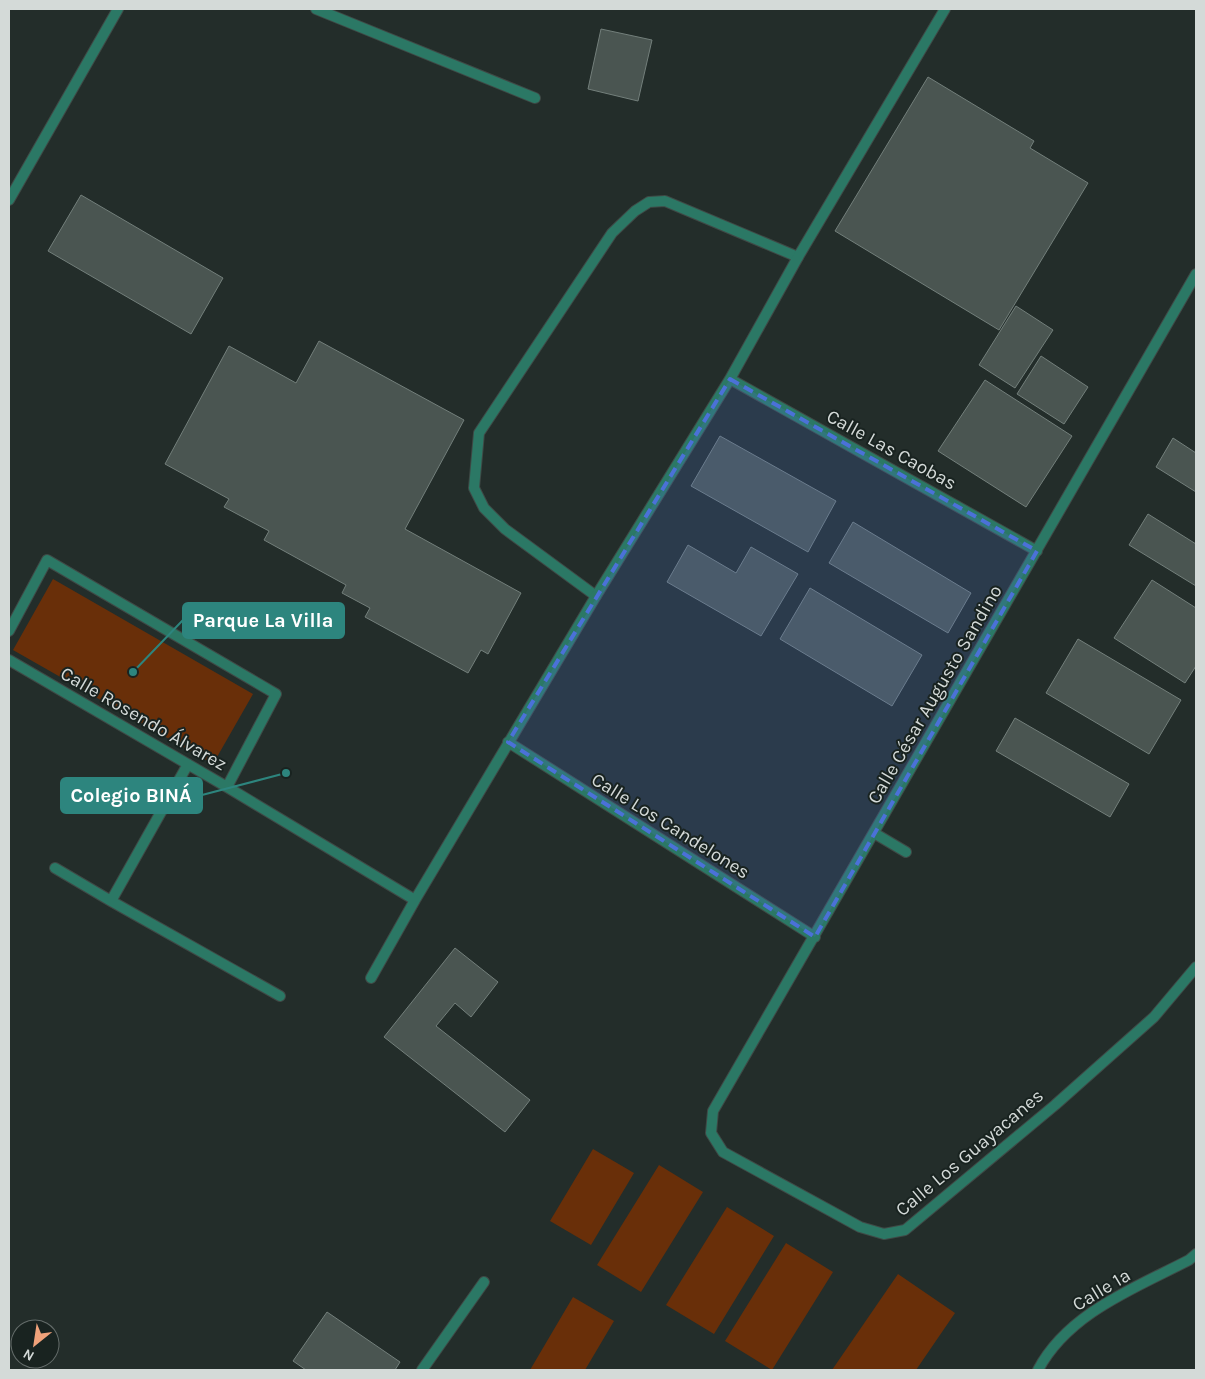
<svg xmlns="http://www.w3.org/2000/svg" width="1205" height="1379" viewBox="0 0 1205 1379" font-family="Karla,sans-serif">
	<rect width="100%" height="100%" fill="#232d2a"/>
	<path fill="#692f09" d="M53,579L253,694L213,764L13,650Z
		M593,1149L634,1173L591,1245L550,1221Z
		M659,1165L703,1192L641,1292L597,1265Z
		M727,1207L774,1236L714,1334L666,1305Z
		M786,1243L833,1272L772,1370L725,1341Z
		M898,1274L955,1313L916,1370H832Z
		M573,1297L614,1321L585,1370H530Z"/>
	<path fill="#4a5551" stroke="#737f7b" d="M601,29L652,40L638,101L588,89Z
		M928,77L1034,141L1030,148L1088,183L999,330L835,231Z
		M81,195L223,278L191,334L48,251Z
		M1016,306L1053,330L1015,388L979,365Z
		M319,341L464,420L405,529L521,593L488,654L481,650L468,673L365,617L370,608L342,593L346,585L264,540L269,531L224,507L229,499L165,464L229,346L296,383Z
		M1041,356L1088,387L1064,424L1017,394Z
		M985,380L1072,436L1026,507L938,451Z
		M720,436L836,501L808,552L691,486Z
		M1173,438L1196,453V492L1156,467Z
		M1148,514L1196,544V586L1129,545Z
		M853,522L971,593L948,633L829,563Z
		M688,545L736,573L751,547L798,574L761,636L667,582Z
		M1152,580L1196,608V666L1185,683L1114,638Z
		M810,588L922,655L892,706L780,639Z
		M1078,639L1181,700L1149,754L1046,693Z
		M1015,718L1129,784L1110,817L996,751Z
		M455,948L498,982L471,1017L455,1003L436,1026L530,1100L505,1132L384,1037Z
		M327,1312L400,1362L395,1370H306L293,1361Z"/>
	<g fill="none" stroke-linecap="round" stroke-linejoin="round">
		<defs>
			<path id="service" d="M316,9L535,98
				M596,596L505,529L484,508L474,488L479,433L612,233L635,211L649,202L665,201L798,257
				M874,833L906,852"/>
			<path id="minor" d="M9,200L118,9
				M1196,274L713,1111L711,1133L723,1152L860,1227L884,1234L905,1230L1055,1105L1154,1017L1196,967
				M730,379L1037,551
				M9,631L47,560L276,694L227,787
				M9,660L227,787L415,900
				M508,742L815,937
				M55,868L111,901L280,996
				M111,901L188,764
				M371,978L415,900L596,596L730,379L798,257L945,9
				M422,1370L484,1282
				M1038,1370C1068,1313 1135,1288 1189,1260L1196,1254"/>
		</defs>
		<use href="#service" stroke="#3f4946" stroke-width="12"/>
		<use href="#minor" stroke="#3f4946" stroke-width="12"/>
		<use href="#service" stroke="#2b7865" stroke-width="10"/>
		<use href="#minor" stroke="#2b7865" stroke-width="10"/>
	</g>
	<path fill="#4b71d8" fill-opacity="0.2" stroke="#4b71d8" stroke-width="4" stroke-dasharray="10 6" stroke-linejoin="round" d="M730,379L1037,551L815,937L508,742Z"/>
	<g text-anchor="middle" stroke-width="4" stroke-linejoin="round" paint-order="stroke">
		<g font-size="19" fill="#d4dad8" stroke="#192320">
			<text transform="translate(892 449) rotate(29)" y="7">Calle Las Caobas</text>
			<text transform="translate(934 694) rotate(-60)" y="7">Calle César Augusto Sandino</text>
			<text transform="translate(144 718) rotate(30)" y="7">Calle Rosendo Álvarez</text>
			<text transform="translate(671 825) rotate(32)" y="7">Calle Los Candelones</text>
			<text transform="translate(969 1152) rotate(-40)" y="7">Calle Los Guayacanes</text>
			<text transform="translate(1101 1289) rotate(-31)" y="7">Calle 1a</text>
		</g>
	</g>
	<path fill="none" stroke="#2d857e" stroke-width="2" d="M133 672L183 620M286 773L202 795"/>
	<g fill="#2d857e" stroke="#192320" stroke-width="2">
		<circle cx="133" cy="672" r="5"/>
		<circle cx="286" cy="773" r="5"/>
	</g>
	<g fill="#2d857e" stroke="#2d857e" stroke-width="2">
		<rect x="183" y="603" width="161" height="35" rx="5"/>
		<rect x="61" y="778" width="141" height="35" rx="5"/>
	</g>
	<g font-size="20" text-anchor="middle" font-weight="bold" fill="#fff">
		<text x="263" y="627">Parque La Villa</text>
		<text x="131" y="802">Colegio BINÁ</text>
	</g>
	<rect width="1205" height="1379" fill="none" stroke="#d4dad8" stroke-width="20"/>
	<g transform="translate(35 1344) rotate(210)"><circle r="24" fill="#192320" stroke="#646c6a"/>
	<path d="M0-4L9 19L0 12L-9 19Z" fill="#f0a27a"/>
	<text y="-8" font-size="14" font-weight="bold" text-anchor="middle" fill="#d4dad8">N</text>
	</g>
</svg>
